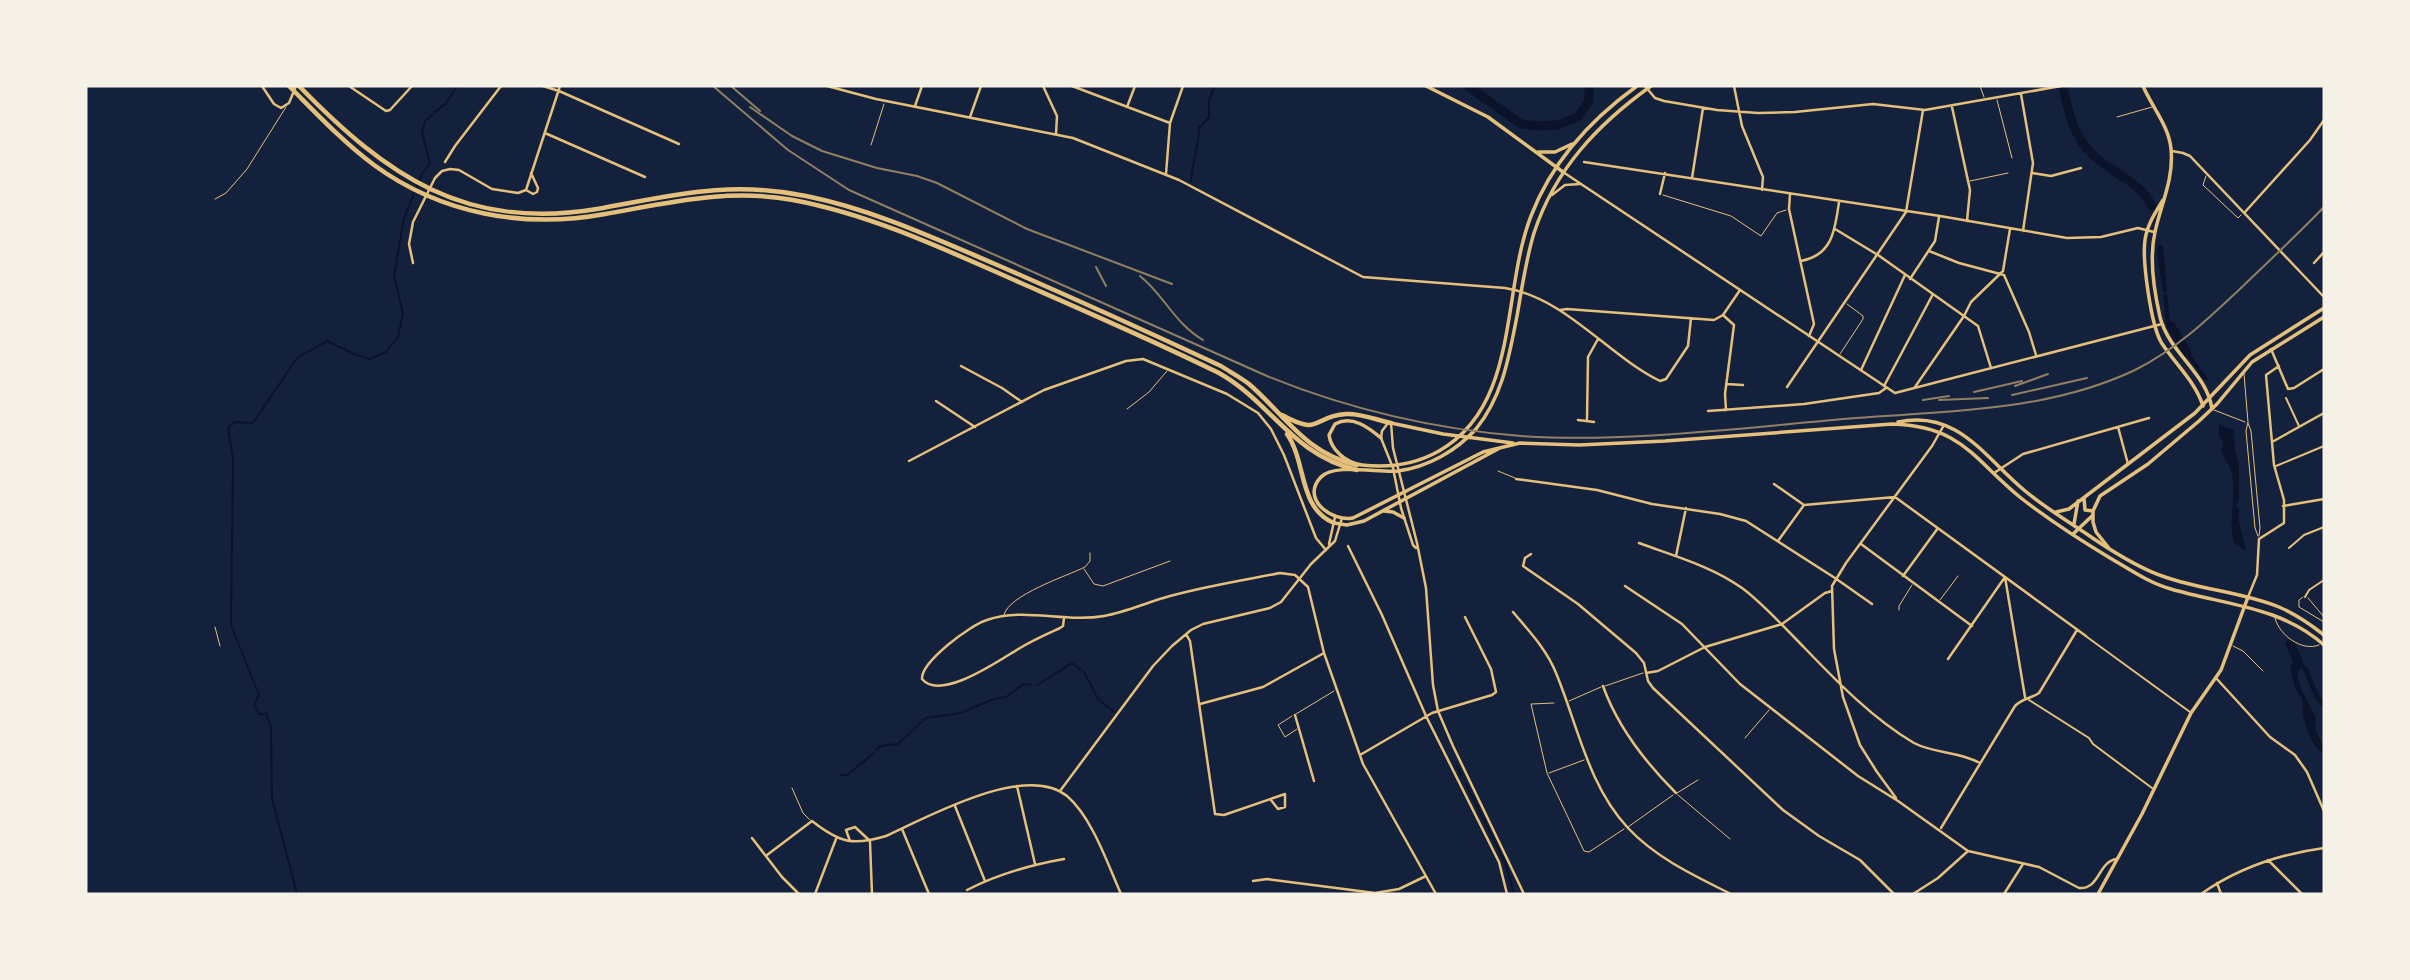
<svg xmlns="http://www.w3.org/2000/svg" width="2410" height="980" viewBox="0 0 2410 980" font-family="'PT Sans Narrow',sans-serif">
	<rect width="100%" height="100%" fill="#14213d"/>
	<path fill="#0b132b" d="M2163,245L2167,292L2163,293L2157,251L2158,245Z
		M2163,294H2167L2170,321L2177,333L2173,336L2166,323Z
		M2184,342L2190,351L2189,353L2209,380H2204L2179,345Z
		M2219,424L2234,430L2235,450L2239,464V498L2236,506L2240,511L2238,517L2246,551L2234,543C2228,521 2235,503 2233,481C2232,470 2226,460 2220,450L2223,447L2222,439H2219Z
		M2300,658L2308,672L2305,673L2301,667L2298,668C2296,687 2308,700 2315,716C2317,722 2314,727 2317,733C2321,742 2324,744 2324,754C2309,743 2301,718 2303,700C2294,689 2288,670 2294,659Z"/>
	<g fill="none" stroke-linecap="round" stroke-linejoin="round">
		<path stroke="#0b132b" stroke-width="2" d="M1191,181C1192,163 1199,147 1199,128L1209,117V100L1215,86
			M1037,685L1072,663L1084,672L1098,699L1114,712
			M876,750L880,746L898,744L926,718L961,713L991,700L1008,696L1023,684L1032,685
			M1457,766L1461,775
			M840,775H847L873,754
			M1466,784L1505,862L1514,894
			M297,894L272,798L271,726L266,713L260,715L254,705L259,695L231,625L233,459L228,428L235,422L253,423L297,358L327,341L354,354L370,359L386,352L398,337L403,313L394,276L404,218L422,174L430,164L422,132L425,121L447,102L457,86"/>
		<path stroke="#0b132b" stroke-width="5" d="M2305,668L2317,697L2324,705"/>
		<path stroke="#0b132b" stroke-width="9" d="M1468,86L1521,124L1538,126L1557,125L1578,117L1589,101V86
			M2063,86C2068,111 2073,137 2094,156C2113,174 2139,180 2152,206
			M2171,326L2187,353
			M2290,644L2298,661L2295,669"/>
		<path stroke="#e5c07b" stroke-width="1" d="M1980,86L1984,97
			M1997,100L2012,158
			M2117,117L2152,107
			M871,145L884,104
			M2206,176L2203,185L2238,218L2241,215
			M1970,181L2008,173
			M1663,195L1731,216L1761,236L1777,213L1786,210
			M215,199L226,193L247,169L286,107
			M1840,354L1863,319V316L1847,304
			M2244,374L2248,422L2246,431L2255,528L2258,536
			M1127,409L1149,392L1167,371
			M2214,410L2245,422
			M2248,423L2251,431L2260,528L2259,536
			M1498,471L1515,478
			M1084,569L1094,584L1103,586L1170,561
			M2303,597L2299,600V607L2324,622
			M2308,598L2324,617
			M1940,600L1958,576
			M1899,610V606L1912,585
			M1004,615C1008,595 1067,576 1085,567L1090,561V553
			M2275,618C2279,635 2302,652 2319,645
			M215,627L220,646
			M2233,646L2243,651L2263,671
			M1605,686L1643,673
			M1569,701L1601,687
			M1554,703L1531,704L1547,773L1584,851L1589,852L1624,829
			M1296,714L1334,691
			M1292,716L1278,725L1285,737L1297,729
			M1745,738L1769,710
			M1549,773L1584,760
			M792,788L803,813L810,820
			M1677,793L1698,780
			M1678,795L1730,839
			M1628,827L1673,795"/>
		<path stroke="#e5c07b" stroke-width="2" d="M2286,398L2299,426
			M2276,466L2324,446
			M2289,548L2304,535L2324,527
			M2305,597L2309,590L2324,580
			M2087,637L2190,712
			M2029,700L2089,738L2093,744L2152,788"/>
		<path stroke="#e5c07b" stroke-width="2.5" d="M262,86L274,104L281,108L289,103L296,86
			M349,86L386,111L390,110L412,86
			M543,86L559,91L679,144
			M827,86L876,99L1073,138L1179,180L1363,277L1505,288C1566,298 1607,355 1660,381L1666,379L1688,346L1691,318
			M1043,86L1057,116L1056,134
			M1072,86L1170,123
			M1645,86L1655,98L1664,101L1717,110L1758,113L1795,112L1873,104L1925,110L2061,86
			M1734,86L1742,126L1763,177L1762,190
			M2021,94L2033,163L2023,231
			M915,106L922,86
			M1127,107L1135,86
			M1952,107L1970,190L1967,221
			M970,117L981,86
			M545,133L645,177
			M2172,151L2183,153L2190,156L2324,297
			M445,162L455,146L501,86
			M1584,162L1940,216L2067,238L2101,237L2138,228L2154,232
			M2032,173L2051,176L2081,168
			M1166,174L1170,123L1183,86
			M1692,178L1703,108
			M526,190L560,86
			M1660,194L1665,173
			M1790,194L1789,209L1814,324L1809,336
			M2245,212L2310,140L2324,120
			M1835,229L1878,255L1978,326L1991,368
			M1929,251L1959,263L2004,275L2029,332L2036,355
			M1801,261C1833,255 1835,229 1839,202
			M413,263L409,244L413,222L435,178L442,171L450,169L459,170L492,189L518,193L526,190L533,194L537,192L538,188L531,173
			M2314,263L2324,252
			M1910,279L1935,241L1939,217
			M1560,310L1567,309L1714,320L1723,315L1740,290
			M1723,315L1734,325L1725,394L1726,410
			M2271,349L2288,389L2294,388L2324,369
			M961,366L1002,388L1022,402
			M1861,370L1905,275
			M1726,384L1743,385
			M1884,386L1933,294
			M1787,387L1906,212L1923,110
			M1915,387L1964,316L1971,302L2003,271L2010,229
			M936,401L975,427
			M1708,411L1804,404L1879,393L1886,388
			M1587,419L1588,357L1598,339
			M1578,420L1594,422
			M2118,427L2128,464
			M2272,442L2324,413
			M909,461L1044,390L1126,361L1143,359L1227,394L1258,413L1271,429L1284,455L1316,538L1326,550
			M1994,473L2023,454L2149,418
			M1516,479L1597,490L1652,504L1720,514L1746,521L1835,578L1872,604
			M1774,484L1804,505L1895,497L2086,636
			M2283,506L2324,499
			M1778,541L1804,505
			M1639,543C1674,556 1711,566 1742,588C1761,602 1777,620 1793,636C1830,674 1868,716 1914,743C1935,754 1959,751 1980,763
			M1329,544L1335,517
			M1861,544L1972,626
			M1348,546L1382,615L1426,716L1499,862L1507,894
			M1531,554L1525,558L1523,566L1578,604L1636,653L1644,663L1648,681L1653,688L1783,810L1819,836L1860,860L1894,894
			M1676,556L1686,508
			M1903,576L1938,528
			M2005,577L2025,697
			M1625,586L1682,624L1740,684L1858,776L1898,801L1968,851L2039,867L2079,888C2100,890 2098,861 2117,859
			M2248,597L2257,575L2259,539L2284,523V500L2274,465L2266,375L2279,366
			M1513,612C1529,631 1547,650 1556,673C1578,726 1588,785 1628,828C1656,858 1695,876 1731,894
			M1064,618L1063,626L1060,628C1047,634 1033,640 1020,648C1001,659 941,702 922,679C921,662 970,625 987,620C1024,607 1065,623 1104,616C1126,612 1148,602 1170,596C1206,586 1244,580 1280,573L1295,575L1308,587L1324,653L1363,764L1436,894
			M1186,634L1190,641L1215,814L1224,815L1285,794V807L1278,809L1271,800
			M1948,659L2005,577
			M1646,673L1658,671L1705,647L1782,624L1825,593L1832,591
			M2216,678L2270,737L2295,755L2307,772L2324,811
			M1603,686C1618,728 1646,763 1676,793
			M1200,704L1263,687L1324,653
			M1295,715L1314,781
			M1360,755L1432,713L1492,695L1496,692L1491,669L1465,617
			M1017,786L1035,864
			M1060,791L1153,666L1172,646L1191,630L1203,624L1270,608L1281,602L1311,564L1335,541L1342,518
			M1896,798L1877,772L1860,745L1843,697L1834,649L1832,586L1846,563L1932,446L1944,425
			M955,806L985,881
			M1941,828L2015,706C2023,698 2030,699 2039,693L2077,630
			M902,829L929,894
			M752,838L782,877L799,894
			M850,841L846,830L855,827L870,841
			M870,842L872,894
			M767,855L812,821C840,843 853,846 886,836C928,817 1026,762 1067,796C1092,817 1108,865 1121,894
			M2268,860L2302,894
			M1253,881L1267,879L1375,893L1399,889L1426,876
			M2217,883L2221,894
			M967,890C998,874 1030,865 1064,859
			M815,894L836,839
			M1913,894L1938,878L1968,851
			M2004,894L2023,864
			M2201,894C2238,868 2280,854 2324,848"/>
		<path stroke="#e5c07b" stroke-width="2.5" d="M1563,172L1895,393L2162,324
			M1552,195L1565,185L1580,184
			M1388,423L1382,431L1381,438L1393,468L1401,508L1413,545L1416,548
			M1391,423L1393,448L1417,543L1426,588L1433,685L1438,711L1453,746L1524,894"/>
		<path stroke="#e5c07b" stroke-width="3.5" d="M1426,86L1488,117L1563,172
			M2143,86C2152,107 2169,126 2171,149C2174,179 2161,204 2155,232C2149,258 2154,291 2160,317C2169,353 2207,373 2212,409
			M1538,152H1555L1572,144
			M2163,200C2155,213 2147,225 2145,240C2142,261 2151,324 2161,342C2175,364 2195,381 2203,406
			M2084,498L2085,510L2093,511
			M2056,512L2069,509L2195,413L2250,355L2324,308
			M2074,524L2078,501
			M2073,534L2092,516
			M2108,547L2096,532L2093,522V511L2100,496L2148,464L2199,421L2217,404L2252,362L2324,317
			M2098,894L2142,814L2191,713L2221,670L2248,597"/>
		<path stroke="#e5c07b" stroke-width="3.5" d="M1651,86C1598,124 1555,169 1534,233C1526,259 1522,288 1517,316C1509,356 1503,396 1476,429C1456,451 1428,467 1398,471C1379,473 1334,463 1321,477C1300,499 1332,522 1353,518L1483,452L1520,443L1579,445L1665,441L1892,424C1962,426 1973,459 2021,498C2049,520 2080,540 2110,558C2129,569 2149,583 2171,589C2225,605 2280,606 2324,645
			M1898,422C1958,409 1985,458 2024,490C2045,508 2071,523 2094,539C2115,553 2140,569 2165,577C2202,590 2242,592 2279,607C2295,614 2310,624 2324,635
			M1391,423L1443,434L1513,443
			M1381,438C1368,427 1352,415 1335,424L1329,435C1331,450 1346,463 1362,465C1388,468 1416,464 1439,451C1520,405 1501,293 1531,216C1552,161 1590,120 1637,86
			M1384,511L1393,512L1404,518
			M1334,523L1347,525L1364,521L1498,449"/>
		<path stroke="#e5c07b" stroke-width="4.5" d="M289,86C316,113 343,142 374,165C441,214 524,229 605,214C668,203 729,188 793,200C873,215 948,251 1021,283C1087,312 1154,341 1219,373C1272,403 1292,455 1357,470
			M299,86C387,176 465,231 597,209C671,196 729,180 806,196C871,209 934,238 995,264C1071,297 1146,331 1221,366C1230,372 1240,377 1249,384C1286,416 1305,453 1357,465
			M1282,415C1322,437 1312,416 1346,414C1360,413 1377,420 1391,423
			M1287,434C1307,463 1298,508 1334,523"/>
		<path stroke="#918062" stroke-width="2" d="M713,86L788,150L849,190L1267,376C1348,409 1433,429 1521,436C1629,443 1748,427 1856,418C1950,411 2049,411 2135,370C2177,349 2209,318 2243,286C2270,260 2298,234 2324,207
			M731,86L760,111
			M750,107L792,136L822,151L877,168L917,176L937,183L1027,229L1172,284
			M1096,267L1106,286
			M1140,276C1164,295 1175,324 1203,340
			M2015,386L2048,374
			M1974,392L2022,381
			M2012,395L2087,378
			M1923,400L1949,396
			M1939,400L1988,398"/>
	</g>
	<rect width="2410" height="980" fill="none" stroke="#f6f1e7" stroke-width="175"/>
</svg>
